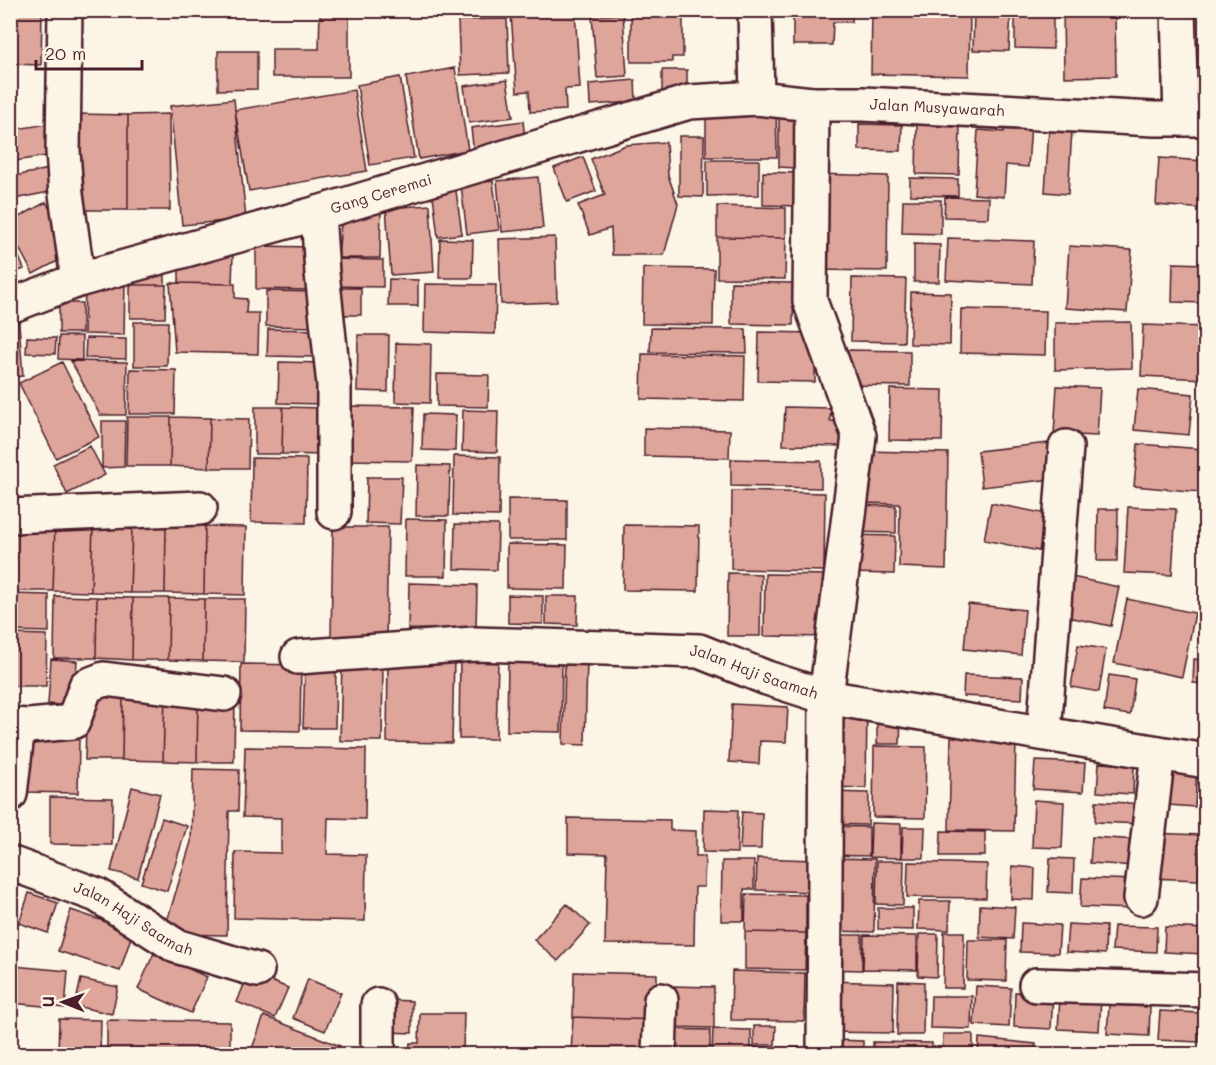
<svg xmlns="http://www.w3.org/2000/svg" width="1216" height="1065" viewBox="0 0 1216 1065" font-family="Mali,sans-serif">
	<rect width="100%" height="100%" fill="#fcf5e5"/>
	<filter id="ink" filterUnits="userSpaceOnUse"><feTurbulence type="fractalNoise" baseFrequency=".0167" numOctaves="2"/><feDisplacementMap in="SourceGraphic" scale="12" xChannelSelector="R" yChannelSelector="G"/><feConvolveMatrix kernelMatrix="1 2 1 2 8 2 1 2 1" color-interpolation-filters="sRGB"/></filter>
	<g filter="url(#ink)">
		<path fill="#dea59b" stroke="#4a1f2b" stroke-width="1.5" d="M10,10H42L41,65L10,64Z
			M320,10H349V77H272V49H319Z
			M575,10L580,88L565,89L566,110L530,112L529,91L517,92L511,14Z
			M631,10H683V57H672V62H631Z
			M793,10H852V22H833L832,45H793Z
			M872,10H970L969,76L871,74Z
			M974,10H1011L1009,51L973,50Z
			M1015,10H1053V49L1015,48Z
			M1063,10H1115L1116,76L1064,77Z
			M623,14L627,76L597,78L592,16Z
			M507,19L509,73L460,75L458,20Z
			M218,51H257V89L218,90Z
			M455,68L468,150L419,159L406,77Z
			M662,70H687V99H662Z
			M400,77L414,158L370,165L357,85Z
			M507,80L513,117L469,123L464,86Z
			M635,80L636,102L590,105L589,84Z
			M354,90L367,171L249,191L235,110Z
			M234,99L246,219L182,225L170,106Z
			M706,105H776L777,157H706Z
			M796,107V168L779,167V108Z
			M75,114L128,115V210H75Z
			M169,114L170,210H128V115Z
			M523,121L526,148L474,154L471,128Z
			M1005,122L1031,124L1028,167L1006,165L1004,197L974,194L978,130L1004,132Z
			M54,123L59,154L16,161L10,130Z
			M917,123L960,124L959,175L916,174Z
			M859,124L902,125L901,151L859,150Z
			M1049,128L1072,130L1068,194L1045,192Z
			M679,136H704L703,197L679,196Z
			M666,142L668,175L678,204L664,255H612L611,228L590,235L578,205L605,195L591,159L626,145Z
			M10,149L14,170L10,171Z
			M583,157L596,191L567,202L554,168Z
			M1159,158L1206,161V209L1156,205Z
			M707,160H759V195L707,196Z
			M49,169L54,191L14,199L10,177Z
			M763,172L799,173V206L763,205Z
			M815,174L888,176L887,271L813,270Z
			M538,177L543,228L502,232L497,181Z
			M910,178L958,179V196L910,195Z
			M493,181L499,230L467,234L461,185Z
			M455,184L462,234L438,237L432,187Z
			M945,197L989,198L988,218L944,217Z
			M903,200H941V234L902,233Z
			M46,202L73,253L33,274L10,231V222Z
			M430,205L434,272L391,275L386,208Z
			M717,206L786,208V238L717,237Z
			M381,207L380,258H338L342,212Z
			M10,234L24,269L10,274Z
			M555,237L557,302L501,304L499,239Z
			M717,237L786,238L785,279L717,278Z
			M948,238L1034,241L1032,284L946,280Z
			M440,239L473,240L472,278H439Z
			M914,244L940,245L939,282H914Z
			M256,246L314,247L313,290L256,289Z
			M1069,246L1132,250L1127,312L1065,308Z
			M179,254L233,255L232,284L179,283Z
			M331,259L383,260V287L331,286Z
			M1173,263L1206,264V303L1172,302Z
			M136,266H165V285H135Z
			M643,268L714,269L713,325L642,324Z
			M852,278L906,279L904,342L851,341Z
			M389,279L418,280V306H388Z
			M85,281L125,282L124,335L84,334Z
			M731,282L794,283L793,325L731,324Z
			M170,283L235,284V298L247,299L246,313H259L258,354L175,352Z
			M425,284L496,285L495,334L424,332Z
			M130,285H166L165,318H130Z
			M338,288H361V315H338Z
			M266,291L319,292V327L266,326Z
			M911,292L951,293L950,345L910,344Z
			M59,303H82V333H59Z
			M961,309L1046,311L1045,355L960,353Z
			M134,322H168L167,366H134Z
			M1131,322L1132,368L1055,370V323Z
			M10,324H19L23,376L10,377Z
			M1143,325L1206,327V379L1141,376Z
			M651,328L746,329L747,353L650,352Z
			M268,329L316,330L315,357L267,356Z
			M759,332L815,333V382L758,381Z
			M358,335H389L388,392L357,391Z
			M59,336H82V360L58,359Z
			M27,337L56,338L55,354L26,353Z
			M86,338L126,339V359L85,358Z
			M396,343L431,344L430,403L395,402Z
			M845,350L910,351V386L844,385Z
			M642,354L745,356L744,401L641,399Z
			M71,361L127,362L126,415H100Z
			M62,362L99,437L56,458L19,383Z
			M279,362L322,363V404L278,403Z
			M130,369L176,370L175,414H129Z
			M437,374L489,375L488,407L437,406Z
			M1057,386L1100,388L1097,436L1054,434Z
			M890,389L943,390L942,441L889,440Z
			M1138,389L1193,394L1189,435L1134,430Z
			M344,406L414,407L412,461L343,460Z
			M255,407H283L282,454H255Z
			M283,407L324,408L323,455L282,454Z
			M785,407L831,408L830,421H845L844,446L783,445Z
			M463,410L498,411L497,452L462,451Z
			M423,414L456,415L455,451L422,450Z
			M127,417H171L170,466H126Z
			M171,417L210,418L209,468L170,466Z
			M210,418L249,419L248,468H209Z
			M102,421H125L124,467L102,468Z
			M644,428L730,430L729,458L644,456Z
			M1048,443L1052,479L982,487L978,451Z
			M1138,444L1203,449L1200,492L1134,486Z
			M90,446L105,475L67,494L53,464Z
			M864,451L948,453L946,569L899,567L900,504L863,503Z
			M454,456L500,457L499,516L453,515Z
			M252,458L307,459L306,523L251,522Z
			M731,459L821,461V488L731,486Z
			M417,465L450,466L449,516H416Z
			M367,477H402L400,524L366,523Z
			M732,491L825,493L824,571L731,569Z
			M508,499L567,500V540H508Z
			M991,503L1047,514L1039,551L984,540Z
			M851,505L896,506V533L850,532Z
			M1128,507L1176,509L1172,575L1124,573Z
			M1098,509H1118L1117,561H1097Z
			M406,519L447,520L446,576H405Z
			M12,523H55L53,591H10Z
			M55,523L93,524L91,592L53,591Z
			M93,524L132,525L130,593L91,592Z
			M455,524L498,525L497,570L454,569Z
			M132,525H166L165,593H130Z
			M166,525L205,526L204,594L165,593Z
			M624,525L699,526L698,591L623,590Z
			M205,526L246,527L245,595L204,594Z
			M333,527H388L386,639L331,638Z
			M849,535L895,536L894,574L848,573Z
			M507,544L567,545L566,589L507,588Z
			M728,573L761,574L760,636H727Z
			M765,574L832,575L831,637L764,636Z
			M1072,577L1119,587L1111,626L1063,616Z
			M409,583L477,585L476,630L408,629Z
			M10,594L49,595V632L10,631Z
			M508,595L543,596V624L508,623Z
			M55,596L97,597L96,658H54Z
			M546,596H578L577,625L546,624Z
			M97,597L133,598L132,660L96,658Z
			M133,598H169L168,660H132Z
			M169,598L204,599L203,661L168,660Z
			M204,599H245L244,662L203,661Z
			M1127,599L1195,613L1182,677L1114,663Z
			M968,604L1025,610L1021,655L964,649Z
			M10,634L47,635L46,686H10Z
			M1078,645L1106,649L1099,692L1071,687Z
			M388,658L454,659L452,743L387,742Z
			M508,658L562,659L561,732L507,731Z
			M51,659L77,661L73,706L48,704Z
			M460,659L498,660L496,739H459Z
			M565,659H587L585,745L563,744Z
			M1194,659L1206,660V684L1193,683Z
			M342,662L383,663L382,741H340Z
			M241,664L301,665L300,731L240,730Z
			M305,665H336L335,728H303Z
			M964,675L1023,677L1022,699L963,696Z
			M1109,675L1135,679L1130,715L1104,711Z
			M87,692H123L122,760H85Z
			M123,692L165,694L163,761L122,760Z
			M165,694H198L197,762L163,761Z
			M198,694L235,695L234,762H197Z
			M732,704L788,707L786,742L760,741L759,764L729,762Z
			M831,708L867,709L866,788L830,787Z
			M877,717L901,718L900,744H877Z
			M951,736L1016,738L1014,831L949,830Z
			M24,738L79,739L78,793L23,792Z
			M874,746L926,747L925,818L873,817Z
			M245,747L366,749L365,819L328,818L327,854L366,855L365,921L234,918L235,852L281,853V818L243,817Z
			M1035,761L1085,763L1083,792L1033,789Z
			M1099,763L1134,765L1133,794L1097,792Z
			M1170,764L1197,765L1195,807L1168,805Z
			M193,769L239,770L238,811H229L227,935L163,934L191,842Z
			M132,787L160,794L138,878L111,871Z
			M827,792L869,793L868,825L827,824Z
			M50,797L113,798L112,845L50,844Z
			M1034,800L1064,802L1062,848L1032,847Z
			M1096,801L1143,804L1142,824L1095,822Z
			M704,809L738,810L737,853L703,852Z
			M742,812L762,813L761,849H740Z
			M162,818L187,826L167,891L141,883Z
			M568,818L670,820V830L696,831V856H705L704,887H695L694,945L605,944L607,854L568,853Z
			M871,823L901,824V858L870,857Z
			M828,826L869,827V856L827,855Z
			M903,827H925L924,858H902Z
			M941,831L985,832V856H940Z
			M1152,833L1201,835L1199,880L1149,878Z
			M1092,837L1138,840L1136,866L1090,863Z
			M757,858L813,860L812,892L756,890Z
			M828,858L875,859L874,932L827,931Z
			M1050,858L1074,859L1073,893L1048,892Z
			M722,861H754V889H744V921H721Z
			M877,861H904L903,905L876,904Z
			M908,862L987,864L986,898L907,897Z
			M1012,866L1035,868L1034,900L1011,899Z
			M1082,878L1134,880L1133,909L1080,907Z
			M29,893L58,903L48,933L19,923Z
			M746,894L806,895V933L745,932Z
			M919,901H950L949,930L918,929Z
			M567,904L590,925L558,961L534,940Z
			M980,905L1015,907L1013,939L979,937Z
			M878,908H913V930L878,929Z
			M71,910L133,931L120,971L58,951Z
			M1021,923L1060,925L1058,953L1020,952Z
			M1068,924L1106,926L1105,954L1066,952Z
			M1114,926L1157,927L1156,952L1112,950Z
			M1165,927L1206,929L1205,954L1164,952Z
			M745,932L806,933L805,970L745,969Z
			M944,932H964L963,988H943Z
			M919,934H938L937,977L918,976Z
			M826,935H862V970L825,969Z
			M864,935L917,936V970L863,969Z
			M968,940H1007L1006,981L967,980Z
			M154,953L207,977L191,1013L138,989Z
			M13,966L68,971L65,1008L10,1003Z
			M732,971L805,973L804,1021L731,1020Z
			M249,972L288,988L275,1018L237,1002Z
			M574,972L657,974L656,1020L573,1017Z
			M81,979L118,987L112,1014L75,1006Z
			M308,979L341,993L325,1031L293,1018Z
			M828,981L894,983L893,1033L827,1032Z
			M898,981L924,982L923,1035H897Z
			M669,986L714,987V1028L669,1027Z
			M976,986L1011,988L1009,1027L974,1025Z
			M1015,992L1053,994L1051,1029L1014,1027Z
			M931,996H972L971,1029L930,1028Z
			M1060,998L1101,1000L1099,1031L1058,1029Z
			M388,1000L412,1001V1033L387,1032Z
			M1109,1005L1150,1007L1149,1036L1107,1034Z
			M1160,1011L1201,1013L1199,1042L1158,1040Z
			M420,1013H464L463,1051L467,1054H409L410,1043H419Z
			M264,1016L340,1046L337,1054H250Z
			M573,1017L656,1020L655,1054H571Z
			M59,1019L101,1020L100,1054H58Z
			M107,1020L230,1022V1054H107Z
			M754,1026H776L775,1045H754Z
			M663,1029L710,1030V1054H662Z
			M713,1029L751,1030V1047L801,1048V1054H712Z
			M943,1034H973V1054H942Z
			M979,1038L1036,1044L1035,1054H978Z
			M836,1040L863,1041V1054H836Z
			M873,1042L932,1043V1054H873Z"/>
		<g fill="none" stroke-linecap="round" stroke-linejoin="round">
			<defs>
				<g id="minor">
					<path d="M65,10L63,151L66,194L78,280"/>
					<path d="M755,10L757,98"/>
					<path d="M1178,10L1181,119"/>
					<path d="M812,104L810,301L859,436L826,697L824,1054"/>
					<path d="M318,213L322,273L334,385V512"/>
					<path id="s1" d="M10,306L78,280L318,213L689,102L757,98L812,104H863L1154,119H1206"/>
					<path d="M10,516L200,508"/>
					<path id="s2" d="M298,657L474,644L699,651L767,678L826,697L1206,761"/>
					<path d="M10,725L29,726L73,722L86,686L104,679L224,694"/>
					<path d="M1044,733L1066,447"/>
					<path d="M10,794L18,726"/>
					<path id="s3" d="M10,863L97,895L176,946L257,970"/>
					<path d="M1141,898L1158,753"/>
					<path d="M1036,985L1206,990"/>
					<path d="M378,1054V1005"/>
					<path d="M659,1054L661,1000"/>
				</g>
			</defs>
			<use href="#minor" stroke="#4a1f2b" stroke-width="38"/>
			<use href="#minor" stroke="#fcf5e5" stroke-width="33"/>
		</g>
	</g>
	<g text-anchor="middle" stroke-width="5" stroke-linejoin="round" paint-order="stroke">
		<g font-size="15" fill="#4a1f2b" stroke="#fcf5e5">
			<text dy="5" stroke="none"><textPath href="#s1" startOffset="958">Jalan Musyawarah</textPath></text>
			<text dy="5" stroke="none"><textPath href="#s1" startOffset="388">Gang Ceremai</textPath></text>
			<text dy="5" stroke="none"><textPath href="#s2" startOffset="460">Jalan Haji Saamah</textPath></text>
			<text dy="5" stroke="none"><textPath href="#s3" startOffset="136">Jalan Haji Saamah</textPath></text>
		</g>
	</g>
	<rect width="1216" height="1065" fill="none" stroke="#fcf5e5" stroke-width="36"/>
	<rect x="18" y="18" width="1180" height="1029" fill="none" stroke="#4a1f2b" stroke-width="2" filter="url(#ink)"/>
	<g transform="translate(63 1002) rotate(271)" stroke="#fcf5e5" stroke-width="4.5" paint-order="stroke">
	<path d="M0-4.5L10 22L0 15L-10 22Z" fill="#4a1f2b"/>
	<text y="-9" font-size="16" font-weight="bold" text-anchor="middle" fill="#4a1f2b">U</text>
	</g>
	<path d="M36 60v9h106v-9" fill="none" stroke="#4a1f2b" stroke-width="3"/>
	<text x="45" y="60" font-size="18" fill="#4a1f2b" stroke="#fcf5e5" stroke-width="4.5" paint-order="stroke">20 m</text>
</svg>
